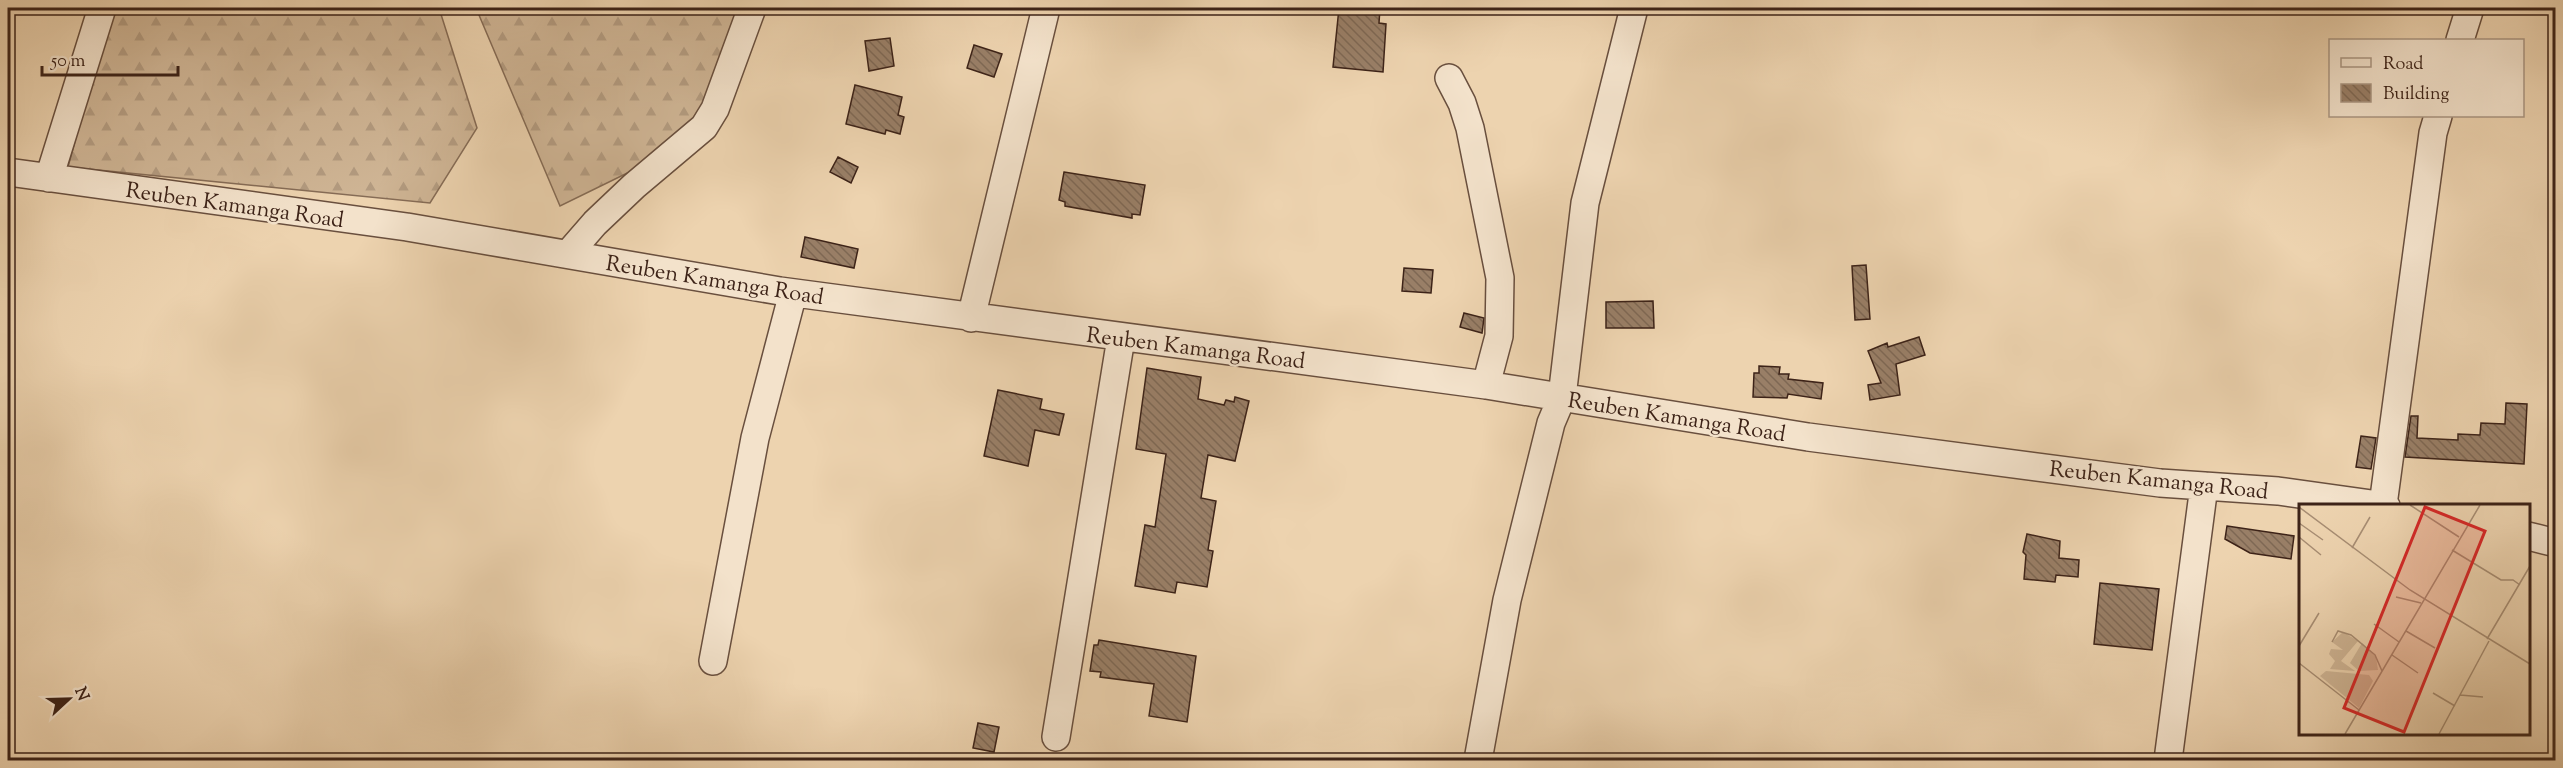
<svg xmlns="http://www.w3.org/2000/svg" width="2563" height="768" viewBox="0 0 2563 768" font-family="'Sorts Mill Goudy',serif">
	<defs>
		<pattern id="forest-firs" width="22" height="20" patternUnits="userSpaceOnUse" patternTransform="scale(1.5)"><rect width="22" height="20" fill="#cfb595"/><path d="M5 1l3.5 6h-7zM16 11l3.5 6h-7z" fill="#b39b80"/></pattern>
		<pattern id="building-back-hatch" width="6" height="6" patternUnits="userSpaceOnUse" patternTransform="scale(1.5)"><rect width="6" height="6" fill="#997f67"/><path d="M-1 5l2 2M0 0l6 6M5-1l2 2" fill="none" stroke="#7e6854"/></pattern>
	</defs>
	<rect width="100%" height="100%" fill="#edd3af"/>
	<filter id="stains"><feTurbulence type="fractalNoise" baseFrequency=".00333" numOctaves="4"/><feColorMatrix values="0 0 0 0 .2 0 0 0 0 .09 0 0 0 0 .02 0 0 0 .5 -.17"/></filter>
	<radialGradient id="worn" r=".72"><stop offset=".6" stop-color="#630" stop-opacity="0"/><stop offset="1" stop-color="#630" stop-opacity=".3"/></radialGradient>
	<path fill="url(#forest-firs)" stroke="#866c56" stroke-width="1.5" d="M111,8H439L477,128L430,203L68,167Z
		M476,8H749L702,121L658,158L560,206Z"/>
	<path fill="url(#building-back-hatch)" stroke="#3d2318" stroke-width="1.5" d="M1339,8H1380L1379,23L1386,24L1383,72L1333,67Z
		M890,38L894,66L869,71L865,41Z
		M974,45L1002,54L994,77L967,68Z
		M855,85L902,97L898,115L904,117L900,134L886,130L885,134L846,124Z
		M838,157L858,167L851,183L830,172Z
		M1064,172L1145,185L1140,215L1132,214V218L1065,206V202L1059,200Z
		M805,237L858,249L854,268L801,257Z
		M1866,265L1870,319L1855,320L1852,266Z
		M1404,268L1433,270L1431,293L1402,291Z
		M1653,301L1654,328H1606V302Z
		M1464,313L1484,318L1482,333L1460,327Z
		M1919,337L1925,355L1896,364L1900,395L1870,400L1868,385L1881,383L1868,351L1887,343L1888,347Z
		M1759,366L1780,367L1779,374H1789L1788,379L1823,383L1821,399L1788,394L1787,398L1753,397L1754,373H1759Z
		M1147,368L1201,377L1198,399L1224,405L1226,400L1234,402L1235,397L1249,401L1235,461L1208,455L1201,498L1216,501L1208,550L1213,551L1207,587L1177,582L1175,593L1135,586L1145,525L1155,527L1166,454L1136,449Z
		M998,390L1042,399L1040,409L1064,414L1059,435L1035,430L1028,466L984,456Z
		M2506,403L2527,404L2524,464L2405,457L2411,416H2418L2417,438L2458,440V434L2480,435L2481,423L2505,424Z
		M2361,436L2376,438L2371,469L2356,467Z
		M2227,526L2294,536L2291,559L2250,553L2225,539Z
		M2027,534L2060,541L2059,558L2079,560L2078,577L2056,575L2055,582L2024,579L2026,555L2023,552Z
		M2100,583L2159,589L2152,650L2094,644Z
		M1099,640L1196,656L1187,722L1149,716L1154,684L1100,677L1101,672L1090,671L1094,645H1098Z
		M978,723L999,727L994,752L973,748Z"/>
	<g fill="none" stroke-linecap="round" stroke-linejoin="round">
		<defs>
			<path id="minor" d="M2460,40L2470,8
				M1449,78L1462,103L1470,128L1500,278L1499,336L1486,385
				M8,172L407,227L780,291L1486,385L1808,437L2160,483L2278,491L2386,506
				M49,178L102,8
				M568,254L595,223L634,186L704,127L715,109L752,8
				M971,318L1046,8
				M2383,505L2433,133L2438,116
				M2528,536L2556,543
				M713,661L755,438L793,293
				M1056,737L1121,338
				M1478,760L1507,600L1551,423L1562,397L1585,203L1634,8
				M2168,760L2204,486"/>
		</defs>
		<use href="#minor" stroke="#694f3e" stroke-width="30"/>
		<use href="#minor" stroke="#f3e2cb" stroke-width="27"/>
	</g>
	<g text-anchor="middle" stroke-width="5" stroke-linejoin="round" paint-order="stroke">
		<g font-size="22" fill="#3d2318" stroke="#f3e2cb">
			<text transform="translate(235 204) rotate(8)" y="8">Reuben Kamanga Road</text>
			<text transform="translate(715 279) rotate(9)" y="8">Reuben Kamanga Road</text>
			<text transform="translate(1196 347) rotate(7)" y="8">Reuben Kamanga Road</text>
			<text transform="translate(1677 416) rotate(9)" y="8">Reuben Kamanga Road</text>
			<text transform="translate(2159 479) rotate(6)" y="8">Reuben Kamanga Road</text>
		</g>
	</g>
	<g transform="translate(2299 504)">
		<rect width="231" height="231" fill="#edd3af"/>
		<path d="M44,128L59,137L42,157L56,167L31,165L36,157L30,150L32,145L44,146L33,138ZM63,139L77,153L79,166L60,167L51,159ZM27,167L70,171L74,177L60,204L21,172Z" fill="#cfb595"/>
		<path fill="none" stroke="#a78d73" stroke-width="1.5" d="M111,1L160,33M0,3L111,86L231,160M0,19L24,36M0,33L22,51M53,44L71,13M153,46L202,76H214L221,81M97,93L122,99M75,120L100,138M107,127L136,144M188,135L231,62M33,138L39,127L52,131L76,151L83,167M0,142L20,109M93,151L119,169M0,159L60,206M134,189L156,202M161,191L184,193M46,230L181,1M140,230L190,137"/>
		<path fill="#d62828" fill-opacity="0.15" stroke="#d62828" stroke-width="3" d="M126,3L186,27L105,228L45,204Z"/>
		<rect width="231" height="231" fill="none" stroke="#3d2318" stroke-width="3"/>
	</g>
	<rect width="2563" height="768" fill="none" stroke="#edd3af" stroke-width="30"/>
	<rect x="9" y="9" width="2545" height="750" fill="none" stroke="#3d2318" stroke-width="3"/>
	<rect x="15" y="15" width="2533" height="738" fill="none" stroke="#3d2318" stroke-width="1.5"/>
	<rect x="2329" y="39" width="195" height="78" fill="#f3e2cb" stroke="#aa9683" stroke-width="1.5"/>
	<rect x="2341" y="58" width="30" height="9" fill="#f3e2cb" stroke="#aa9683" stroke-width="1.5"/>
	<text x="2383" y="69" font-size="18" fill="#3d2318">Road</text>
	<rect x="2341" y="84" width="30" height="18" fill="url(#building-back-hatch)" stroke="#aa9683" stroke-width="1.5"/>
	<text x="2383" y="99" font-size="18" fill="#3d2318">Building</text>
	<g transform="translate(69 699) rotate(68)" stroke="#f3e2cb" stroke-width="4.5" paint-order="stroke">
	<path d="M0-4.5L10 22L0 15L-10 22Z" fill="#3d2318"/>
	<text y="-9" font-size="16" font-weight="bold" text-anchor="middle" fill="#3d2318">N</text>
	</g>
	<path d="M42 66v9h136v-9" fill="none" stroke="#3d2318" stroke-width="3"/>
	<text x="51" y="66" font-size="18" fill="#3d2318" stroke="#f3e2cb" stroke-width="4.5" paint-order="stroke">50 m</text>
	<rect width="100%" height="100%" filter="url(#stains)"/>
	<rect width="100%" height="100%" fill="url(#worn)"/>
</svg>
